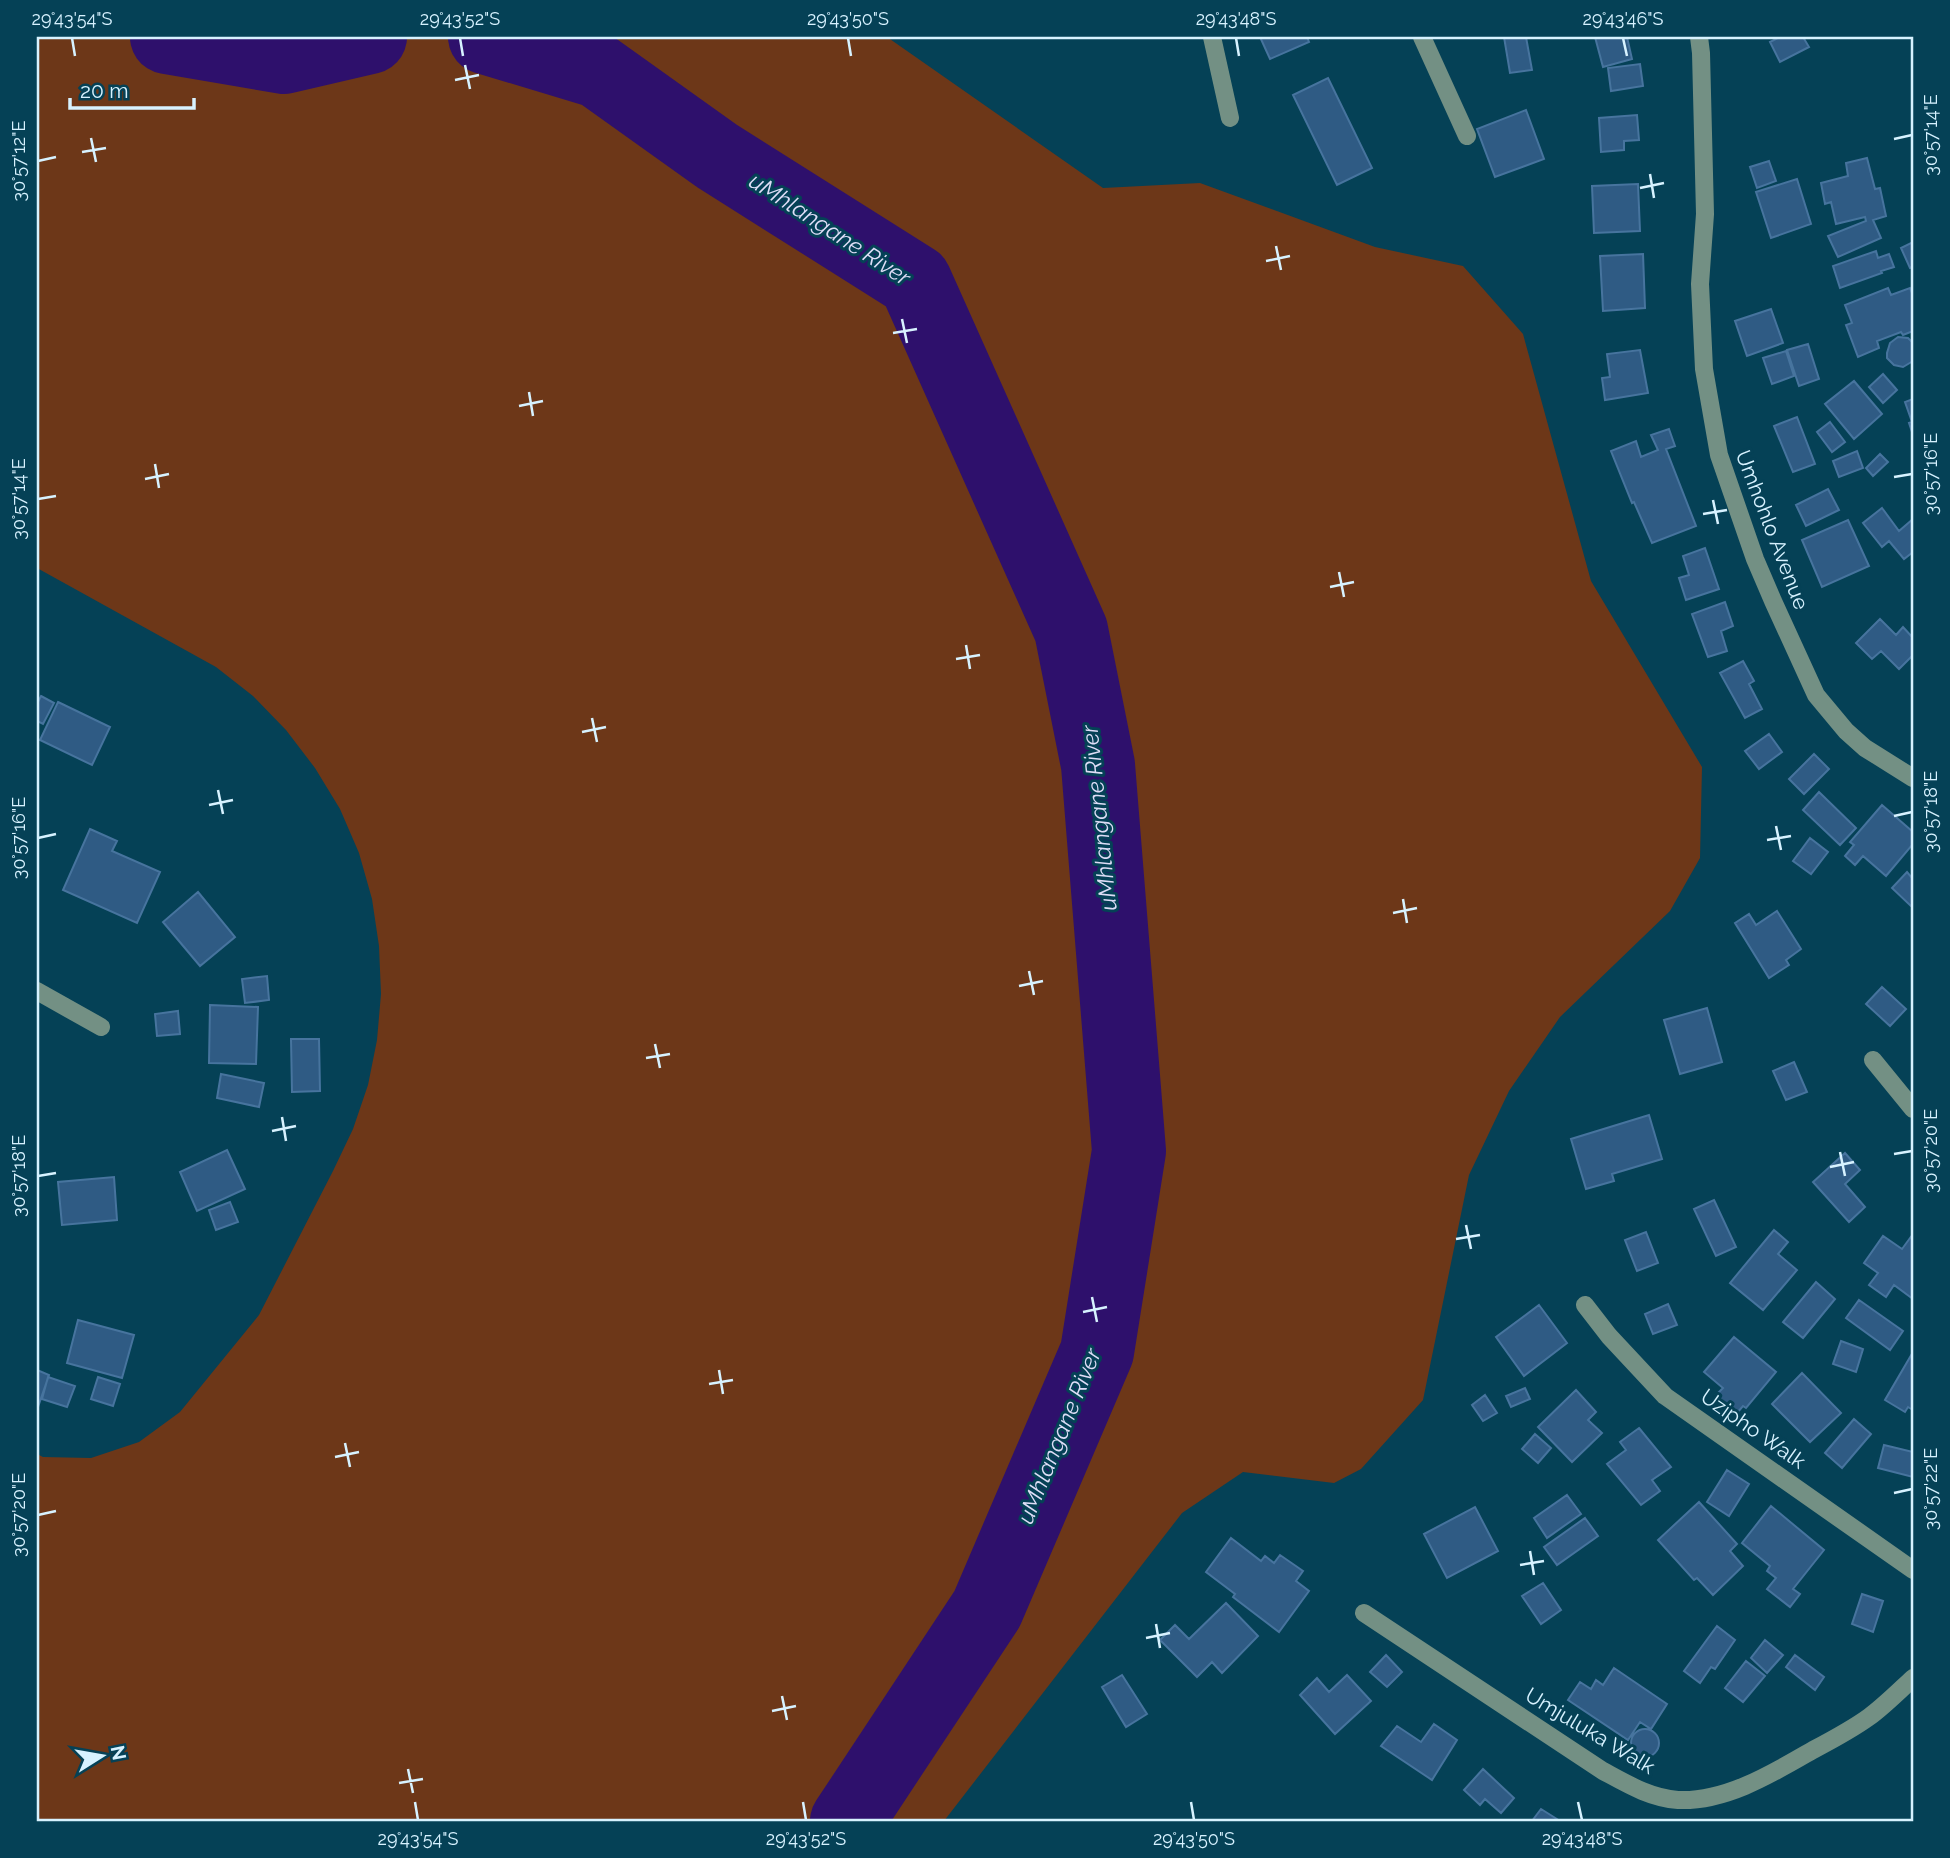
<svg xmlns="http://www.w3.org/2000/svg" width="1950" height="1858" viewBox="0 0 1950 1858" font-family="Raleway,sans-serif">
	<rect width="100%" height="100%" fill="#054156"/>
	<path fill="#6d3718" d="M37,37H887L1103,188L1200,183L1375,247L1463,266L1523,334L1591,581L1702,767L1700,858L1670,911L1560,1017L1509,1091L1469,1175L1423,1400L1361,1469L1334,1483L1243,1472L1182,1513L944,1821H37V1454L43,1457L91,1458L139,1442L180,1412L259,1315L333,1171L353,1129L368,1085L377,1040L381,994L379,946L372,899L359,853L340,809L315,768L286,730L253,696L216,667L37,568Z"/>
	<g fill="none" stroke-linecap="round" stroke-linejoin="round">
		<path stroke="#2e106c" stroke-width="74" d="M167,37L284,57L370,37
			M485,37L598,71L717,156L915,281L1071,630L1098,765L1129,1151L1097,1352L987,1609L847,1821"/>
	</g>
	<path fill="#2f5b84" stroke="#47749e" stroke-width="2" d="M1260,37H1307L1309,42L1270,59Z
		M1504,37H1526L1532,70L1510,73Z
		M1595,37H1627L1632,59L1603,67Z
		M1780,37H1803L1809,47L1780,62L1770,42Z
		M1640,64L1643,86L1611,91L1608,68Z
		M1328,78L1372,168L1337,185L1293,95Z
		M1526,110L1544,159L1495,177L1477,129Z
		M1637,115L1639,140L1624,141V150L1601,152L1599,118Z
		M1867,158L1875,189L1880,188L1886,216L1873,220L1881,238L1838,257L1828,236L1866,221L1865,217L1836,224L1831,202L1825,204L1821,183L1848,176L1846,163Z
		M1769,161L1776,181L1757,188L1750,167Z
		M1797,179L1811,224L1771,238L1756,192Z
		M1638,184L1640,231L1594,233L1592,186Z
		M1913,242V267L1910,268L1901,248Z
		M1876,251L1878,258L1889,254L1894,267L1881,271L1882,273L1840,288L1833,266Z
		M1643,254L1645,308L1603,311L1600,256Z
		M1888,288L1891,295L1910,288L1913,296V331L1903,335L1901,332L1877,341L1879,348L1858,357L1846,325L1852,323L1845,305Z
		M1771,309L1783,343L1747,356L1735,321Z
		M1898,337L1908,338L1913,343V361L1903,367L1894,365L1887,358V353L1890,343Z
		M1808,344L1819,379L1799,386L1787,350Z
		M1640,350L1648,393L1605,400L1602,378L1610,377L1607,354Z
		M1786,351L1794,376L1772,384L1763,358Z
		M1883,374L1897,390L1883,403L1869,387Z
		M1854,381L1882,414L1854,439L1825,404Z
		M1913,399V435L1909,423L1912,422L1905,402Z
		M1797,417L1815,464L1793,472L1774,426Z
		M1830,422L1845,442L1832,452L1817,432Z
		M1669,429L1675,446L1666,449L1696,526L1652,543L1634,502L1632,503L1611,451L1636,441L1641,457L1658,450L1651,435Z
		M1857,451L1863,468L1839,477L1833,461Z
		M1880,454L1888,462L1873,476L1866,468Z
		M1828,489L1839,510L1806,526L1796,505Z
		M1882,508L1899,531L1913,519V552L1904,559L1889,541L1882,547L1863,523Z
		M1848,520L1869,566L1822,587L1802,540Z
		M1705,548L1719,589L1686,600L1679,578L1689,575L1683,556Z
		M1725,602L1733,626L1721,631L1727,651L1708,657L1692,614Z
		M1880,619L1896,635L1903,627L1913,638V655L1899,669L1881,651L1872,659L1856,643Z
		M1743,661L1754,681L1749,684L1762,709L1745,718L1720,673Z
		M41,696L54,703L43,724L37,721V704Z
		M58,702L110,727L92,765L40,740Z
		M1769,734L1782,752L1759,769L1745,751Z
		M1814,754L1829,769L1804,794L1789,779Z
		M1819,792L1856,828L1840,845L1803,810Z
		M1882,805L1913,832V844L1886,876L1863,856L1855,865L1845,856L1854,845L1850,842Z
		M90,829L117,841L112,851L160,872L137,923L63,890Z
		M1810,838L1828,852L1811,874L1793,861Z
		M1907,872L1913,879V908L1892,888Z
		M198,892L235,937L200,966L163,922Z
		M1777,911L1801,949L1786,960L1789,965L1769,978L1735,923L1749,914L1756,925Z
		M267,976L269,1000L245,1003L242,979Z
		M1882,987L1906,1009L1890,1026L1866,1004Z
		M210,1005L258,1007L256,1064L209,1063Z
		M1707,1008L1722,1062L1680,1074L1664,1020Z
		M178,1011L180,1034L157,1036L155,1014Z
		M291,1039H319L320,1091L292,1092Z
		M1794,1062L1807,1092L1786,1100L1773,1071Z
		M221,1074L264,1083L259,1107L217,1098Z
		M1649,1115L1662,1159L1612,1174L1614,1181L1586,1189L1571,1139Z
		M227,1150L245,1189L197,1211L180,1172Z
		M1845,1153L1860,1170L1845,1184L1865,1207L1849,1222L1813,1182Z
		M114,1177L117,1220L62,1225L58,1182Z
		M1714,1200L1736,1247L1716,1256L1694,1209Z
		M230,1202L238,1222L216,1230L209,1210Z
		M1774,1230L1788,1242L1778,1254L1797,1270L1763,1310L1730,1283Z
		M1646,1232L1658,1263L1637,1271L1625,1240Z
		M1913,1234V1299L1894,1285L1886,1297L1869,1285L1878,1273L1864,1263L1883,1236L1902,1249Z
		M1816,1282L1835,1299L1803,1338L1783,1322Z
		M1859,1300L1903,1331L1890,1350L1846,1318Z
		M1668,1304L1677,1325L1653,1334L1645,1314Z
		M1539,1305L1567,1343L1524,1376L1496,1337Z
		M78,1320L134,1335L122,1378L67,1363Z
		M1734,1337L1776,1372L1746,1408L1743,1406L1737,1413L1716,1395L1723,1388L1704,1372Z
		M1841,1341L1863,1349L1856,1372L1833,1364Z
		M1913,1352V1410L1908,1407L1905,1412L1885,1400Z
		M37,1370L49,1375L38,1407H37Z
		M1802,1373L1841,1413L1810,1442L1772,1404Z
		M48,1377L75,1386L67,1407L42,1399Z
		M98,1377L120,1384L113,1406L91,1399Z
		M1525,1388L1530,1399L1511,1407L1506,1396Z
		M1576,1390L1596,1412L1588,1420L1602,1433L1572,1462L1538,1427Z
		M1485,1395L1497,1413L1483,1421L1472,1405Z
		M1854,1419L1871,1434L1842,1468L1825,1453Z
		M1639,1428L1671,1467L1652,1480L1660,1491L1641,1505L1607,1464L1626,1450L1620,1442Z
		M1535,1434L1551,1448L1538,1463L1522,1449Z
		M1884,1445L1913,1452V1477L1878,1468Z
		M1727,1470L1749,1484L1729,1516L1707,1502Z
		M1567,1495L1581,1514L1547,1538L1534,1518Z
		M1699,1502L1737,1544L1730,1551L1743,1566L1713,1595L1697,1578L1694,1580L1658,1540Z
		M1771,1506L1824,1550L1793,1589L1800,1594L1790,1607L1767,1589L1776,1578L1767,1571L1770,1566L1742,1543Z
		M1475,1507L1498,1551L1447,1578L1424,1534Z
		M1585,1518L1598,1536L1557,1565L1544,1547Z
		M1231,1538L1261,1561L1265,1556L1274,1563L1280,1555L1303,1571L1296,1581L1309,1591L1279,1632L1233,1597L1235,1594L1206,1572Z
		M1543,1583L1561,1610L1541,1624L1522,1596Z
		M1862,1594L1883,1601L1873,1632L1852,1624Z
		M1226,1603L1258,1636L1222,1673L1212,1662L1197,1677L1160,1640L1175,1625L1189,1639Z
		M1717,1626L1735,1640L1715,1669L1711,1667L1700,1683L1684,1671Z
		M1765,1640L1783,1655L1767,1673L1751,1658Z
		M1386,1655L1402,1672L1387,1687L1370,1672Z
		M1795,1655L1824,1677L1815,1690L1786,1667Z
		M1746,1661L1765,1676L1743,1702L1725,1688Z
		M1614,1668L1667,1704L1651,1729L1640,1722L1628,1740L1568,1700L1580,1682L1591,1689L1596,1680L1603,1685Z
		M1122,1675L1147,1714L1126,1727L1102,1687Z
		M1347,1675L1371,1701L1335,1734L1300,1695L1317,1678L1329,1692Z
		M1434,1724L1457,1740L1432,1780L1381,1746L1397,1726L1421,1742Z
		M1631 1743a14 14 0 1 1 28 0a14 14 0 1 1-28 0Z
		M1483,1769L1514,1798L1501,1813L1485,1799L1480,1805L1464,1790Z
		M1541,1809L1560,1821H1532Z"/>
	<g fill="none" stroke-linecap="round" stroke-linejoin="round">
		<path stroke="#739084" stroke-width="18" d="M1212,37L1230,118
			M1422,37L1467,136
			M1699,37L1701,53L1705,214L1700,284L1704,369L1719,455L1755,559L1773,601L1816,695L1846,731L1865,748L1913,778
			M37,991L101,1027
			M1873,1060L1913,1109
			M1585,1305L1609,1336L1665,1396L1913,1570
			M1364,1613L1603,1771C1627,1784 1650,1798 1678,1800C1726,1802 1773,1773 1813,1750C1832,1740 1851,1730 1869,1717C1884,1706 1899,1691 1913,1678"/>
	</g>
	<path fill="none" stroke="#d7f2ff" stroke-width="2.5" d="M72,38L75,56M460,38L463,56M848,38L851,56M1236,38L1239,56M1623,38L1627,56M465,65L470,89M455,80L479,75M91,138L96,162M1894,139L1912,135M82,152L106,148M38,161L56,157M1650,174L1654,198M1640,188L1664,183M1276,246L1281,270M1266,261L1290,256M902,319L907,343M893,333L917,329M529,392L533,416M519,406L543,401M155,464L159,488M1894,477L1912,474M145,479L169,474M38,499L56,496M1713,500L1718,524M1703,514L1727,510M1339,572L1344,597M1330,587L1354,582M966,645L970,669M956,659L980,655M592,718L597,742M582,732L606,727M218,790L223,814M209,805L233,800M1894,816L1912,812M1776,826L1781,850M38,838L56,834M1767,840L1791,836M1403,899L1407,923M1393,913L1417,908M1029,971L1034,995M1019,986L1043,981M655,1044L660,1068M646,1058L670,1054M282,1117L286,1141M272,1131L296,1126M1840,1152L1845,1176M1894,1154L1912,1151M1830,1167L1854,1162M38,1176L56,1173M1466,1225L1471,1249M1456,1239L1480,1235M1092,1297L1097,1322M1083,1312L1107,1307M719,1370L723,1394M709,1384L733,1380M345,1443L350,1467M335,1457L359,1452M1894,1493L1912,1489M38,1515L56,1511M1530,1551L1534,1575M1520,1565L1544,1561M1156,1624L1160,1648M1146,1638L1170,1633M782,1696L787,1720M772,1711L796,1706M408,1769L413,1793M399,1783L423,1779M415,1802L418,1820M803,1802L806,1820M1191,1802L1194,1820M1578,1802L1582,1820"/>
	<g text-anchor="middle" stroke-width="6" stroke-linejoin="round" paint-order="stroke">
		<g font-size="21" fill="#d7f2ff" stroke="#054156">
			<text transform="translate(1772 530) rotate(69)" y="7">Umhohlo Avenue</text>
			<text transform="translate(1753 1429) rotate(35)" y="7">Uzipho Walk</text>
			<text transform="translate(1590 1731) rotate(31)" y="7">Umjuluka Walk</text>
		</g>
		<g font-size="23" font-style="italic" fill="#deddf7" stroke="#054156">
			<text transform="translate(830 229) rotate(33)" y="8">uMhlangane River</text>
			<text transform="translate(1099 818) rotate(-96)" y="8">uMhlangane River</text>
			<text transform="translate(1059 1436) rotate(-68)" y="8">uMhlangane River</text>
		</g>
	</g>
	<rect width="1950" height="1858" fill="none" stroke="#054156" stroke-width="77"/>
	<g transform="translate(102 1756) rotate(79)" stroke="#054156" stroke-width="5" paint-order="stroke">
	<path d="M0-5L12 26L0 18L-12 26Z" fill="#d7f2ff"/>
	<text y="-10" font-size="19" font-weight="bold" text-anchor="middle" fill="#d7f2ff">N</text>
	</g>
	<path d="M70 98v10h124v-10" fill="none" stroke="#d7f2ff" stroke-width="3.5"/>
	<text x="80" y="98" font-size="21" fill="#d7f2ff" stroke="#054156" stroke-width="5" paint-order="stroke">20 m</text>
	<rect x="38" y="38" width="1874" height="1782" fill="none" stroke="#d7f2ff" stroke-width="2.5"/>
	<g font-size="18" text-anchor="middle" fill="#d7f2ff">
		<text x="72" y="25">29°43'54"S</text>
		<text x="460" y="25">29°43'52"S</text>
		<text x="848" y="25">29°43'50"S</text>
		<text x="1236" y="25">29°43'48"S</text>
		<text x="1623" y="25">29°43'46"S</text>
		<text transform="translate(1931 135) rotate(-90)" y="6">30°57'14"E</text>
		<text transform="translate(19 161) rotate(-90)" y="6">30°57'12"E</text>
		<text transform="translate(1931 474) rotate(-90)" y="6">30°57'16"E</text>
		<text transform="translate(19 499) rotate(-90)" y="6">30°57'14"E</text>
		<text transform="translate(1931 812) rotate(-90)" y="6">30°57'18"E</text>
		<text transform="translate(19 838) rotate(-90)" y="6">30°57'16"E</text>
		<text transform="translate(1931 1151) rotate(-90)" y="6">30°57'20"E</text>
		<text transform="translate(19 1176) rotate(-90)" y="6">30°57'18"E</text>
		<text transform="translate(1931 1489) rotate(-90)" y="6">30°57'22"E</text>
		<text transform="translate(19 1515) rotate(-90)" y="6">30°57'20"E</text>
		<text x="418" y="1845">29°43'54"S</text>
		<text x="806" y="1845">29°43'52"S</text>
		<text x="1194" y="1845">29°43'50"S</text>
		<text x="1582" y="1845">29°43'48"S</text>
	</g>
</svg>
